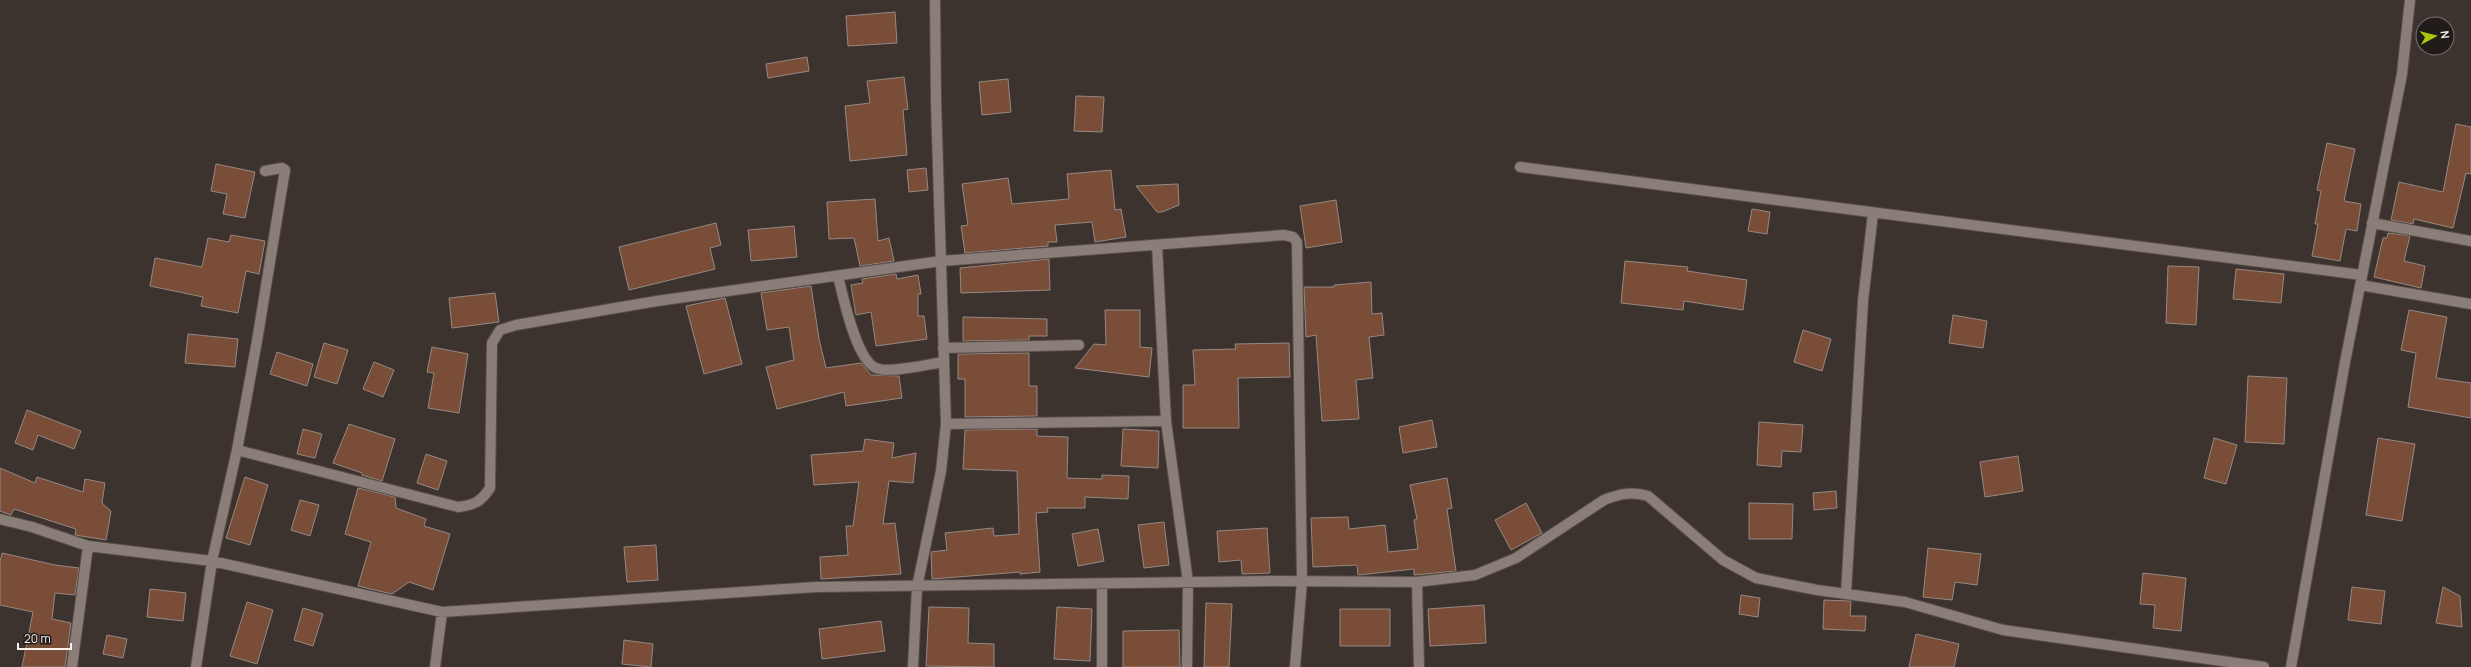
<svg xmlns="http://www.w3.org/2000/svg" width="2471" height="667" viewBox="0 0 2471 667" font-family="Manrope,sans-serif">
	<rect width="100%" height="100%" fill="#3d332e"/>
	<path fill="#794d37" stroke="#958983" d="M895,12L897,43L848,46L846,16Z
		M807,57L809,71L768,78L766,64Z
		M904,77L908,109L903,110L907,155L850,161L845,106L870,103L867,81Z
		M1008,79L1011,112L982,115L979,82Z
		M1076,96L1104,97L1102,132L1074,131Z
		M2456,124L2471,127V174L2466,173L2453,228L2414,219L2413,224L2391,220L2399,182L2443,192Z
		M2327,143L2355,149L2344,201L2361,204L2357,231L2346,229L2340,261L2312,256L2318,224H2315L2321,191L2317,190Z
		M216,164L255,172L245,218L223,214L227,194L211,191Z
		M926,168L928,190L909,192L907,170Z
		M1111,170L1115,210L1121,209L1126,237L1095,242L1092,222L1055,225L1057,242H1048V246L965,253L961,226L968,225L962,184L1008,178L1012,204L1069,199L1067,174Z
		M1178,184L1179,205L1162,212H1157L1136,186Z
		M875,199L878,241L889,238L894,261L860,266L854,238L829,239L827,202Z
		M1336,200L1342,242L1306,248L1300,206Z
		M1752,209L1770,212L1767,234L1748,231Z
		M716,223L721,245L710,248L715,269L629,290L619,247Z
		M794,226L797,257L751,261L748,230Z
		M2388,233L2410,236L2404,261L2425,266L2421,288L2374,277L2383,238H2387Z
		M231,235L265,241L259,274L246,271L238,313L201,306L203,297L150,286L155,258L202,267L208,238L229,242Z
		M1049,259L1050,290L961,293L960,268Z
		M1625,261L1688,267L1687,271L1747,280L1743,310L1684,301L1683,310L1621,303Z
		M2168,266L2199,267L2196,325L2166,323Z
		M2236,269L2284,274L2281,303L2233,299Z
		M896,274L897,279L918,275L921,294H918V316H924L927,339L876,346L871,312L856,315L851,285L863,283L862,279Z
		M1371,282L1372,314L1382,313L1384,335L1369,337L1373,378L1356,380L1359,419L1322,421L1316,335L1306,337L1304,287H1334V285Z
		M811,286L819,339L826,368L861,363L871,375L899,376L902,398L846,406L844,392L777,409L766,367L794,360L789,327L767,330L761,293Z
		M495,293L499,322L452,328L449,298Z
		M725,298L742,364L704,374L686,306Z
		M1105,310H1140V347L1152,348L1149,377L1075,368L1094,344L1106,345Z
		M2409,310L2447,317L2436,378L2471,383V418L2408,407L2416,353L2401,350Z
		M1953,315L1987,321L1983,348L1949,343Z
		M963,317L1047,319V336H1029V340L963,341Z
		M1803,330L1831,339L1822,371L1794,362Z
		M188,334L238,339L235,367L185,363Z
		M324,343L348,350L337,384L314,377Z
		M1289,343L1290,377L1238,378L1239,428H1183V385H1195L1193,350L1236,349L1235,344Z
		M432,347L468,354L459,413L428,408L434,373L427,372Z
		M277,352L313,364L307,386L270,374Z
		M1029,353V386H1037V416L965,417V379H958V354Z
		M374,362L394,370L383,397L363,389Z
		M2248,376L2287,378L2284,444L2245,442Z
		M27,410L81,431L74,449L38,435L33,450L15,443Z
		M1432,420L1437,447L1403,453L1399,427Z
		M1759,422L1803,425L1801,452L1782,451L1781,467L1757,465Z
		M349,424L395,439L382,481L362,475V473L333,463Z
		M303,429L322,434L315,458L297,454Z
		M1037,429V436L1068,437L1067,478L1102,479V475L1129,476L1128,499L1085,497V508H1047L1048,512L1036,513L1040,572L1020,574V572L932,579L931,552L947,550L945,533L993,528L994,536L1019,534L1017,471L963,469L965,430Z
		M1123,429L1159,431L1158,468L1121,466Z
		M2214,438L2237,445L2226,484L2204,478Z
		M2378,438L2415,444L2402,521L2366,515Z
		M865,439L894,443L892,458L916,453L913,483L889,481L883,524L895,523L901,574L821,579L820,557L848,555L846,526H853L859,482L814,485L811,455L863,451Z
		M426,454L447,461L438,490L417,483Z
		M2018,456L2023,491L1985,497L1980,462Z
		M0,468L35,483L37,477L83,492L85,479L105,483L102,503L111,511L106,540L75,535L76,529L14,509L11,515L0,511Z
		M245,477L268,485L250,545L226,538Z
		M1447,478L1452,508L1447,509L1456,571L1414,575V569L1358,575L1357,565L1313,567L1311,518L1348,517L1349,529L1385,525L1388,552L1418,549L1414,520L1417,519L1410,485Z
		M358,488L395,497L396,508L426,519L424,526L450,534L433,590L409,582L392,594L358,586L371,542L345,534Z
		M1836,491L1837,508L1814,510L1813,493Z
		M300,500L319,505L310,536L291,530Z
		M1526,503L1542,533L1511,550L1495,520Z
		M1749,503L1793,504L1792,539H1749Z
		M1164,522L1169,565L1144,568L1138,525Z
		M1267,528L1270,573L1242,574L1241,560L1219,562L1217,531Z
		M1098,529L1104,561L1078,566L1072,534Z
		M656,545L658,580L627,582L624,547Z
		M1928,548L1981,554L1977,585L1955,582L1952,600L1923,597Z
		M2,553L55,565L79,568L75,595L55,593L52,619L71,623L65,667H22L33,612L0,605V562Z
		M2143,573L2186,578L2181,631L2153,628L2155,605L2140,604Z
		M2352,587L2385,591L2381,624L2348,620Z
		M2443,587L2460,596L2462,627L2436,623Z
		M150,589L186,593L183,621L147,617Z
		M1741,595L1760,598L1758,617L1739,614Z
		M1824,600L1851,601L1850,616H1866L1865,631L1823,629Z
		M247,602L273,610L257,664L230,656Z
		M1206,603L1232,604L1229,667H1204Z
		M1484,605L1486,643L1430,646L1428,609Z
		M929,607L969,608L968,643L994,644V667L926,666Z
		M1057,607L1092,609L1090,661L1054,659Z
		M303,608L323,614L313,646L294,640Z
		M1340,609H1390V646H1340Z
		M881,621L885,651L822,659L819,629Z
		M1179,630L1180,667H1123V631Z
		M1916,634L1959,644L1954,667H1909Z
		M107,635L127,639L123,658L103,654Z
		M624,640L653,644L651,667L622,664Z"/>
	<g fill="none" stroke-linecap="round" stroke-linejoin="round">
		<defs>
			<path id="street" d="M1520,167L2362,275
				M2372,223L2471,241
				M1157,245L1166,421L1188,582L1187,667
				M838,276C843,296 856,360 876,368C889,374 928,364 944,362
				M2360,285L2471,304
				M943,348L1079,345
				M946,424L1166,421
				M237,450L458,507C474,505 481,502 490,488L492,343L500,330L516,325L657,301L941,261L1284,235L1293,237L1297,242L1302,581L1295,667
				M0,519L32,527L88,546L212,561L442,612L816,587L1275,581L1417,582L1475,575L1516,558L1604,500C1619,494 1632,491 1648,496L1723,560L1756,578L1817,590L1905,602L2003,630L2264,667
				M1417,582L1419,667
				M1846,594L1863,301L1873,213
				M72,667L88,546
				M196,667L212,561L237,450L257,341L285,170L282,168L265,171
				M435,667L442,612
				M913,667L917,587L941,471L946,424L936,102L935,0
				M1102,667V584
				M2291,667L2345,362L2402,74L2410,0"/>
		</defs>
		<use href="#street" stroke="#574f4a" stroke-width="12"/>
		<use href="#street" stroke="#8b7e78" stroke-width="10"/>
	</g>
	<g transform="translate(2435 36) rotate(83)"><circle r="19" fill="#211c19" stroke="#77726f"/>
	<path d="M0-3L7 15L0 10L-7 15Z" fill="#adc60d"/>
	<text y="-6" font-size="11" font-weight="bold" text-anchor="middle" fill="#f9f2ef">N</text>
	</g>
	<path d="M18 643v6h53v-6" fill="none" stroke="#f9f2ef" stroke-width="2"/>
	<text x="24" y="643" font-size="12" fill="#f9f2ef" stroke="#211c19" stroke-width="3" paint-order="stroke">20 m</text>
</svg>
